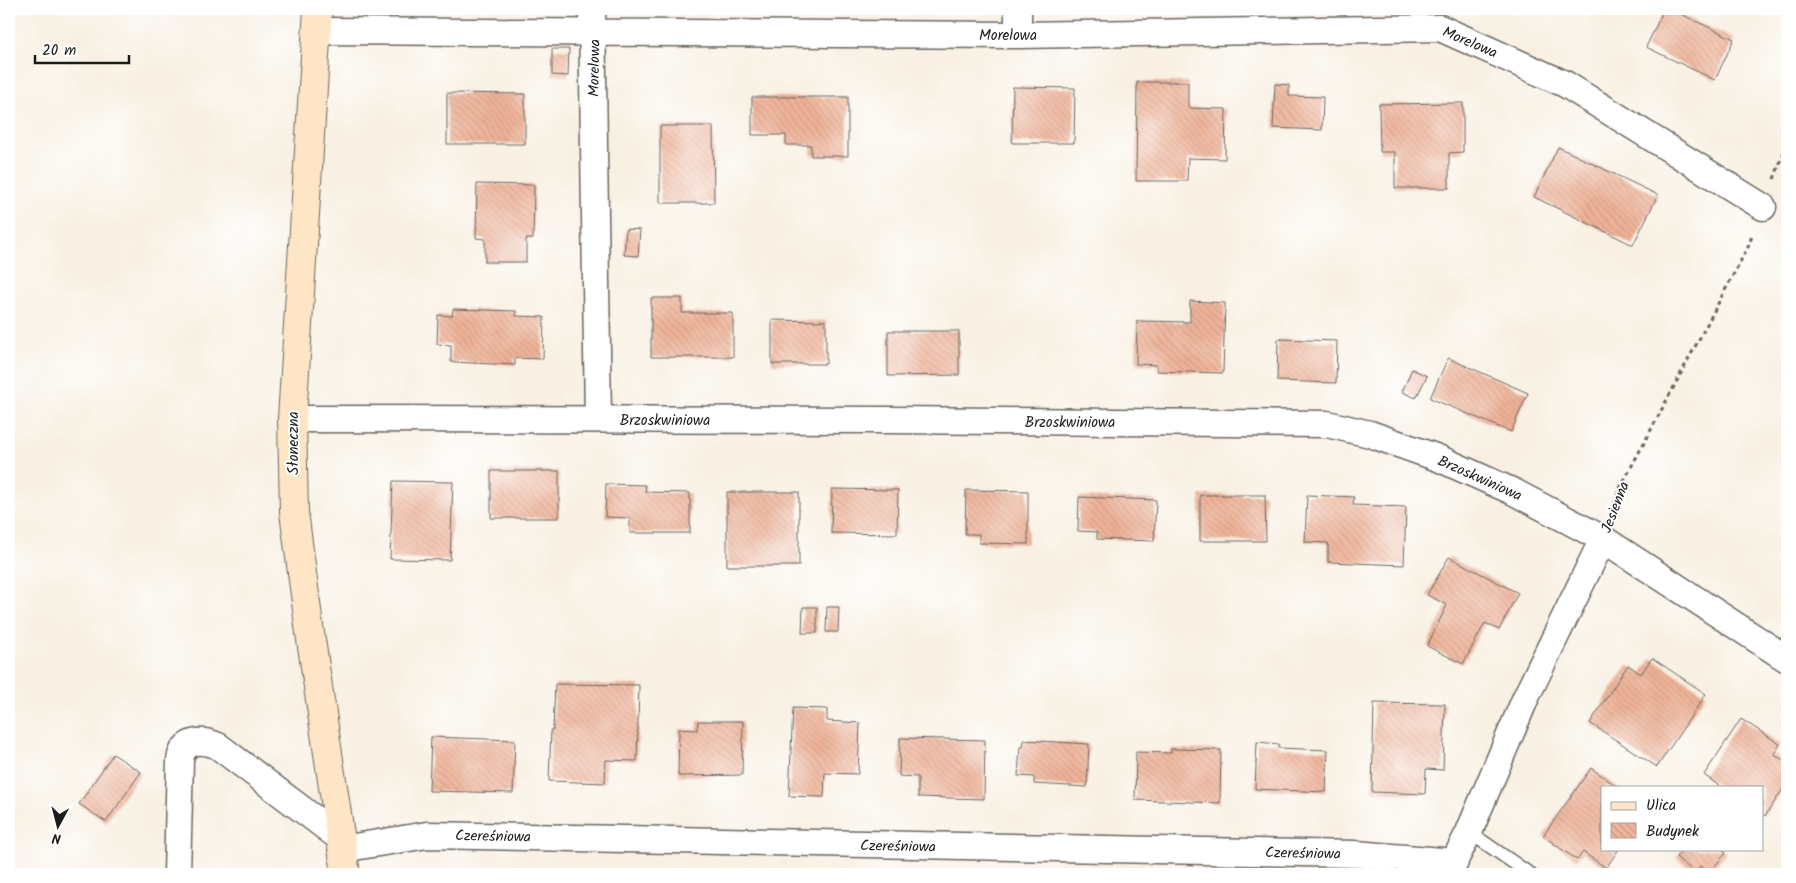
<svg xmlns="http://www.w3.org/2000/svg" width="1796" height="883" viewBox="0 0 1796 883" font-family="Kalam,sans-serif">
	<defs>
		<pattern id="building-back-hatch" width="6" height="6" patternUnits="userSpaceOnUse" patternTransform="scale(1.25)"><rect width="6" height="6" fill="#efb398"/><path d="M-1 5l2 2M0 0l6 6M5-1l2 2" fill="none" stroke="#cc9982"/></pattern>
	</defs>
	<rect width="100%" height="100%" fill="#fff"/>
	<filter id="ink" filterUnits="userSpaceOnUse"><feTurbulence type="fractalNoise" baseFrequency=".02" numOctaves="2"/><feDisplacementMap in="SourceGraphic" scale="10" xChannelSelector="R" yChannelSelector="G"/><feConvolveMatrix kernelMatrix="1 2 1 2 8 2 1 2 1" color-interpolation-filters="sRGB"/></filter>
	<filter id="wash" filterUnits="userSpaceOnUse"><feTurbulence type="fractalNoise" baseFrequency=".0096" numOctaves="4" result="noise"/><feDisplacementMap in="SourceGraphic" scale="20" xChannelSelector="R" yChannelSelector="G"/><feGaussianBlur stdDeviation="1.12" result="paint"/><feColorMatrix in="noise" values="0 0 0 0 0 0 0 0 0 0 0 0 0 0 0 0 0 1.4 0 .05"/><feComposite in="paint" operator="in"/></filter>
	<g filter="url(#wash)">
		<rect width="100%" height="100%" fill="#f8f0e2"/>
		<g id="blocks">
			<path fill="url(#building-back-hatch)" d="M1664,9H1670L1734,39L1715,80L1646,47Z
				M552,49H569L568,76L552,75Z
				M1137,82H1188V108L1226,109L1225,159L1188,158L1187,181H1136Z
				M1275,84L1289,85V96L1323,97L1322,130L1273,128Z
				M1013,87L1075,88L1074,143H1012Z
				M447,93L525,94V144H447Z
				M752,97H848V156H811V145H786V135H752Z
				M1463,103V152L1449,153V188H1395V152H1380L1379,104Z
				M660,126H713L714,203H660Z
				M1558,147L1658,195L1633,245L1534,197Z
				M477,184L534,185L533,239H526V262H485V239L476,238Z
				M626,229L640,230L638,256L624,255Z
				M651,298H682V313H733V357H651Z
				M1190,301L1225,303L1223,373L1157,371V365L1136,364L1137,321L1190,322Z
				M453,309L516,311V316L544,317L543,359L515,358V365L451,362V345L437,344L438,315L452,316Z
				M772,320L826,321V364H772Z
				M888,331H959V375L888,376Z
				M1278,339L1337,341L1336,383L1277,381Z
				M1448,358L1528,393L1511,432L1430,398Z
				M1412,369L1427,376L1416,398L1402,392Z
				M491,471H559V518H491Z
				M393,481L453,482L450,560L390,559Z
				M606,484L645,485L646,492L690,493V533H630V518L605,517Z
				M832,489L898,490L897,534L831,533Z
				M966,490L1028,491V544L979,543V534H965Z
				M727,492H799V566H727Z
				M1200,495H1265L1266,541H1200Z
				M1307,495L1354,497L1353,505L1406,507L1404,565L1328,562V543L1305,542Z
				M1079,497L1156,500L1154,541L1097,539V532L1078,531Z
				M1449,557L1518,593L1499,630L1485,623L1463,664L1427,646L1447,605L1427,595Z
				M803,607H817V633H802Z
				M827,607H839L838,632H826Z
				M1652,658L1706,694L1657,767L1590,723L1628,665L1641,674Z
				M555,684L639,685L637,761L606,760L605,783L549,781L551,729L553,730Z
				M1374,703L1445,704L1443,770L1426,769L1425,794L1372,792Z
				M793,708L827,709V721L860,723L858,774L825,773L824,797L789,796Z
				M1741,719L1780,744L1774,754L1787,763V783L1765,816L1762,814V787H1721L1704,775Z
				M698,721H743L742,775L678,776L679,729L697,730Z
				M431,737L515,740L513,793L429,791Z
				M900,738L985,740L984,799L918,797V777L899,776Z
				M1024,740L1089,744L1087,787L1034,784V777L1018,776L1020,747H1023Z
				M1257,742L1279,744L1278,748L1328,750L1326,792L1255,789Z
				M1171,749L1221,750L1220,803L1135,800L1136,752L1171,753Z
				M113,754L141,772L106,822L79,804Z
				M1591,768L1618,787H1602V849H1619L1606,868L1583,852L1577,860L1543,836Z
				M1683,849H1722L1726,853L1709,873L1700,866L1695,873L1676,857Z"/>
		</g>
	</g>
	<g filter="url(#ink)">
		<use href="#blocks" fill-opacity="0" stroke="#696661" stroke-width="1"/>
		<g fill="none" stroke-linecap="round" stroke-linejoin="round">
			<defs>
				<path id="lane" d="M1469,832L1530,874"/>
				<path id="street" d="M592,9L598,419
					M317,31L1018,35L1440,28L1565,84L1763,207
					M1018,35V9
					M292,419L892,420L1327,424L1370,434L1438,458L1514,492L1603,539L1787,659
					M342,849L427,835L1355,854L1455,862
					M177,874L180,760C183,739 202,739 218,746L340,838
					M1448,874L1469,832L1526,697L1603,539"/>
				<path id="secondary" d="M318,9L292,419L294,512L310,633L346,874"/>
			</defs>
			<use href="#lane" stroke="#696661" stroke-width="15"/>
			<use href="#street" stroke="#696661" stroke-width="29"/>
			<use href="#secondary" stroke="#696661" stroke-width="30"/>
			<path stroke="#696661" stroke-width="3" stroke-dasharray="4 4" stroke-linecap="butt" d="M1774,179L1787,144
				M1612,511L1619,490L1748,247L1753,233"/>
			<use href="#lane" stroke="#fff" stroke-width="12"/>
			<use href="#street" stroke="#fff" stroke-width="26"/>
			<use href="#secondary" stroke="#fee5c5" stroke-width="28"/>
		</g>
	</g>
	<g text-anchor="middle" stroke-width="4" stroke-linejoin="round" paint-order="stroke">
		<g font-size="15" fill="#1c1c1c" stroke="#fff">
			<text x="1008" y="40">Morelowa</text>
			<text transform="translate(1470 42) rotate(23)" y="5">Morelowa</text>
			<text transform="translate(594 68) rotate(-89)" y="5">Morelowa</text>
			<text x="665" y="425">Brzoskwiniowa</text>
			<text x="1070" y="427">Brzoskwiniowa</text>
			<text transform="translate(293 443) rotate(-90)" y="5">Słoneczna</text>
			<text transform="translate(1480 478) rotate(24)" y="5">Brzoskwiniowa</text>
			<text transform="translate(1615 507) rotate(-69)" y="5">Jesienna</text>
			<text transform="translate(493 836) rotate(1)" y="5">Czereśniowa</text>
			<text transform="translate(898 846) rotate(1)" y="5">Czereśniowa</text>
			<text transform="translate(1303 853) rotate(1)" y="5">Czereśniowa</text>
		</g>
	</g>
	<rect width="1796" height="883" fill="none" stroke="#fff" stroke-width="30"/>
	<rect x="1601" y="786" width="162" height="65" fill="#ffffff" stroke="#a4a4a4"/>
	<rect x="1611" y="802" width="25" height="8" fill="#fee5c5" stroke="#a4a4a4"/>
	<text x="1646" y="810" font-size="15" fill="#1c1c1c">Ulica</text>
	<rect x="1611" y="823" width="25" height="15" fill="url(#building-back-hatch)" stroke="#a4a4a4"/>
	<text x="1646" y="836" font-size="15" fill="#1c1c1c">Budynek</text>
	<g transform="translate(58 826) rotate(187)" stroke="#ffffff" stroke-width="4" paint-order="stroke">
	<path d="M0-4L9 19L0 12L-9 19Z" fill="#1c1c1c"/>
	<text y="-8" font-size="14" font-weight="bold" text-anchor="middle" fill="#1c1c1c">N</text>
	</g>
	<path d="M35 55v8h94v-8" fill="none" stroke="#1c1c1c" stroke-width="2.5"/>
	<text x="42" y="55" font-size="15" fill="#1c1c1c" stroke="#ffffff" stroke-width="4" paint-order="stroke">20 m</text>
</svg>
